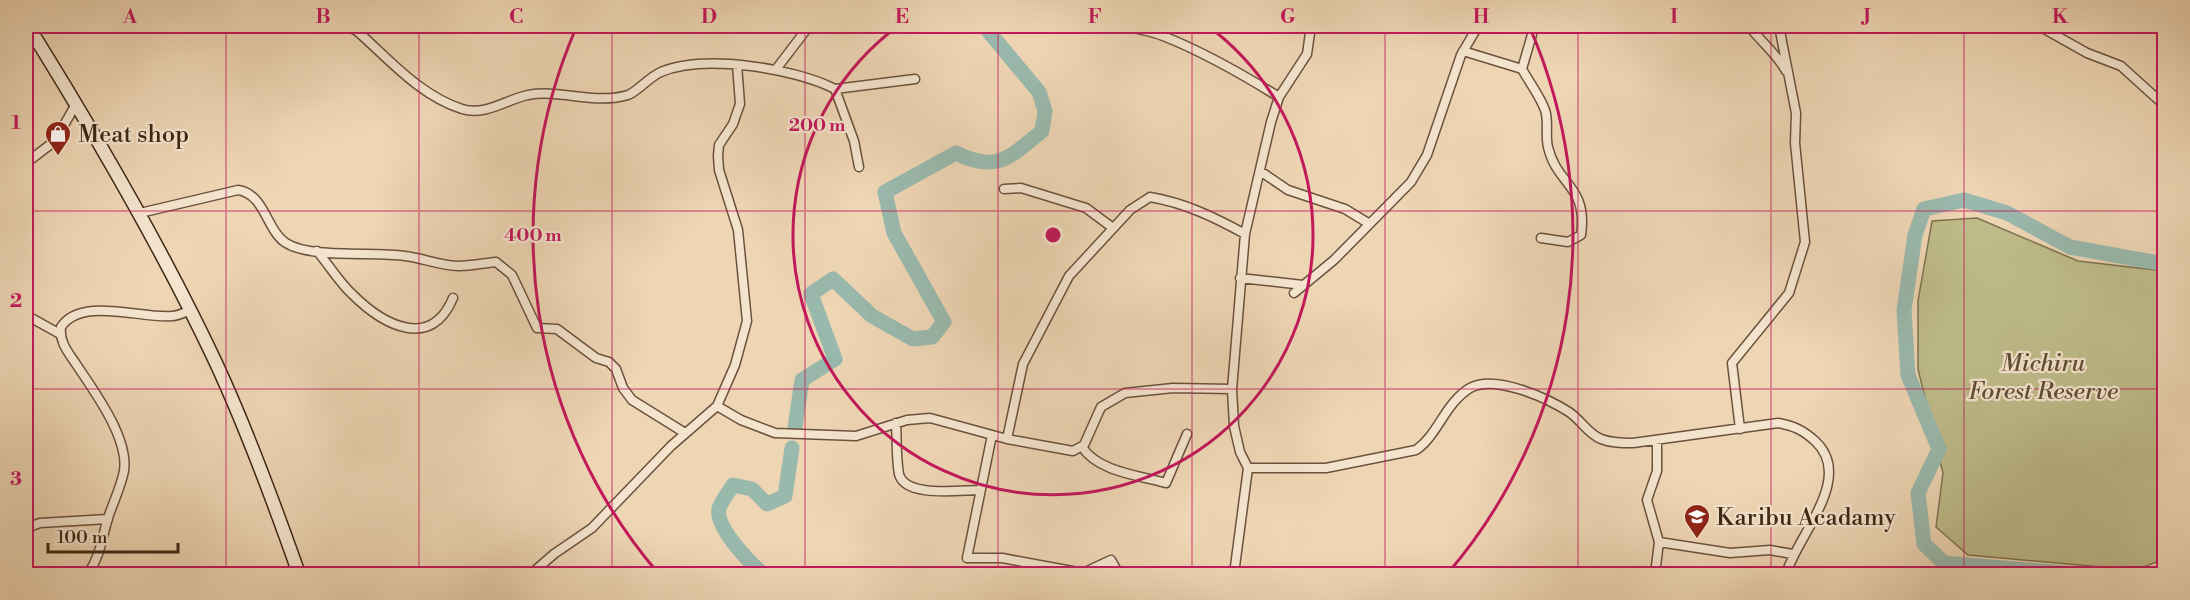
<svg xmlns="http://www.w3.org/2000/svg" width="2190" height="600" viewBox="0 0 2190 600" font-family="'Libre Bodoni',serif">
	<rect width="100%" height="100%" fill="#eed5b4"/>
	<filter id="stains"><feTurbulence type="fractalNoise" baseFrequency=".00333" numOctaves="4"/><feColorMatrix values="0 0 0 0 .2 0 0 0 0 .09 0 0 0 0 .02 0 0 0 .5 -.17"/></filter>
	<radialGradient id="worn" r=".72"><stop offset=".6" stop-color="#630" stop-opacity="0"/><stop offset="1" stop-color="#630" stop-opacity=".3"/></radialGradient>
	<path fill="#bebc8a" stroke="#7e7250" stroke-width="1.5" d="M1977,218L2078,261L2164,271V559L2136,570L1968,555L1936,527L1943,473L1918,369V301L1932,221Z"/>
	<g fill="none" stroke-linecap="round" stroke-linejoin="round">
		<path stroke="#99b9ad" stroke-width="15" d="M795,427L802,380L835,359L811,294L833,279L872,316L913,339L932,337L944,322L894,233L885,192L956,153C997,174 1011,156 1042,131L1045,111L1039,92L984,26
			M763,574C750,563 715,527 719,509C721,501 729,492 733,485L752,489L767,504L785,496L792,448
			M2077,574L1944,563L1924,544L1918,493L1939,449L1908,375L1904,310L1915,235L1924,209L1964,200L2007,213L2070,247L2164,264"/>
		<defs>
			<path id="street" d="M347,26L357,31C389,59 419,95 462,109C486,116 505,100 528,95C560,89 595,105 628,95C637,92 649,77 661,72C704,54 794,68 835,89L854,141L859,167
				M1127,26C1139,30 1152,31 1163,36C1204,52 1242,74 1279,97
				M1749,26C1761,42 1777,54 1786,71
				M2039,26L2087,53L2121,66L2164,105
				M1463,51L1522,69C1529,82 1540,96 1545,110C1549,121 1545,135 1548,147C1557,186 1588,185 1581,235L1568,242L1541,238
				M777,68L809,26
				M1522,69L1533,31L1538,26
				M835,89L915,79
				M26,163L55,141L76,104
				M1260,171L1288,190L1345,209L1368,223
				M1004,189L1021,188L1086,208L1113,228
				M140,213L238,190C265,194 266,230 286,243C311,259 375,251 405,256C423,258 441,266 459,266C471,266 484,263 496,262L512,275L537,328L557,329L596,358L609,362L616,369L623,388L632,400L685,433
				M317,251C329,265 339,282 352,294C383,325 431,351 453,298
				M1240,278L1303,285
				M1294,293L1334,260L1411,182L1427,155L1461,55L1478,26
				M26,315L60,334
				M717,406L741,420L775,433L856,436L907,420L930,418L1007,439L1073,451L1084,445L1101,407L1125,393L1173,388L1232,389
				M896,423C897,439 896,458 899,474C905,498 959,490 980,490
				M1740,429L1732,363L1789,293L1805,242L1795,143L1796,113L1779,26
				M992,435L967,558H1002L1083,573L1111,560L1119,574
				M1007,439L1023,364L1069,276L1130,210L1150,197C1185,203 1214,217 1245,234
				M1657,440V471L1647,500L1659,542L1730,553L1770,550L1792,554
				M1082,447C1099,472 1137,475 1166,483L1187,434
				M1248,468H1326L1416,450C1438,435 1445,403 1470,388C1495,374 1547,398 1569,412C1581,420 1588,434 1601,439C1611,443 1622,443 1633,443L1778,423C1794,426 1803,430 1815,441C1855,478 1798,534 1786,574
				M26,528L40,523L108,519
				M88,574C101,555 102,536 109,515C114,501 121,486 124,471C129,438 94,391 76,364C68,352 59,342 61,327C81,296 142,319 172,316C178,316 184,313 190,310
				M531,574L554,554L592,528L671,446L717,406L735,365L747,321L738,230L719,170L718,156L719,145L733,124L740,104L737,65
				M1234,574L1248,468L1240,452L1234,426L1232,389L1245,234L1271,122L1279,97L1307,54L1311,26
				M1655,574L1659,542"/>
			<path id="secondary" d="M28,26C96,135 161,246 216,363C248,432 274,503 299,574"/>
		</defs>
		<use href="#street" stroke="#6b523d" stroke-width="11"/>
		<use href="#secondary" stroke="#3f2715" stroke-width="15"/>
		<use href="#street" stroke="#f4e4ce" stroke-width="8"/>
		<use href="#secondary" stroke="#f4e4ce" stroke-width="12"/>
	</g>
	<path fill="none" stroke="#c2185b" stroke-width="1.5" stroke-opacity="0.55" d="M226,26V574M419,26V574M612,26V574M805,26V574M998,26V574M1192,26V574M1385,26V574M1578,26V574M1771,26V574M1964,26V574M26,211H2164M26,389H2164"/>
	<g fill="none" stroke="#c2185b" stroke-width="3">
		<path d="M1208 26A260 260 0 1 1 898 26"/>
		<path d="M658 573A520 520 0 0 1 576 28M1530 28A520 520 0 0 1 1448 573"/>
	</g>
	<defs>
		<symbol id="shop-pin" viewBox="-11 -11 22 30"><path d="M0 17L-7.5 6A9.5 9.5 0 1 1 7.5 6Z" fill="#8f2418" stroke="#f4e4ce"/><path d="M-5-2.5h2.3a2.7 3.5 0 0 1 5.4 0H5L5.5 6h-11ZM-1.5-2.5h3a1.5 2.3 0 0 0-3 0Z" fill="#fff"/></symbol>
		<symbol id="school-pin" viewBox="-11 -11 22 30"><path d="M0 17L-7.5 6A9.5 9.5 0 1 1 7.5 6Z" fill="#8f2418" stroke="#f4e4ce"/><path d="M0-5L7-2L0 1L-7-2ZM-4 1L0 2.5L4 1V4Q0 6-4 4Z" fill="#fff"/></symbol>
	</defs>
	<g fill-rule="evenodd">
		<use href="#shop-pin" x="43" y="119" width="30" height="40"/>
		<use href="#school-pin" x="1682" y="502" width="30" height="40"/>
	</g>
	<g text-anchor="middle" stroke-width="4.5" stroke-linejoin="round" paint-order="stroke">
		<g font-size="24" fill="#3f2715" stroke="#f4e4ce" text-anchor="start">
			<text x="78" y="142">Meat shop</text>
			<text x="1716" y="525">Karibu Acadamy</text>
		</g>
		<g font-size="24" font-style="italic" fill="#5f4c32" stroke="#f4e4ce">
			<text x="2043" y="371">Michiru<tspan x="2043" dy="28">Forest Reserve</tspan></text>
		</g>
	</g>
	<circle cx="1053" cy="235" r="9" fill="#c2185b" stroke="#f4e4ce" stroke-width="3"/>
	<g font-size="18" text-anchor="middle" font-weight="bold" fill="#c2185b" stroke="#f4e4ce" stroke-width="4.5" stroke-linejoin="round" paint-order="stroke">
		<text x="817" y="131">200 m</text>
		<text x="533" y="241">400 m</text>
	</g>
	<rect width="2190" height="600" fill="none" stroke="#eed5b4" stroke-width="66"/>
	<path d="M48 543v9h130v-9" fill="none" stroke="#3f2715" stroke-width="3"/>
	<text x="57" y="543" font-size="18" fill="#3f2715" stroke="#f4e4ce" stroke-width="4.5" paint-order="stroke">100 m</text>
	<rect x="33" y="33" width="2124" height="534" fill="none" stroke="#c2185b" stroke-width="2"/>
	<g font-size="20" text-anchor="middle" font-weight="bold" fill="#c2185b">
		<text x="130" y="23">A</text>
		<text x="323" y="23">B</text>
		<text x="516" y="23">C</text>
		<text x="709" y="23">D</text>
		<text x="902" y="23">E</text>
		<text x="1095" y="23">F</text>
		<text x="1288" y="23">G</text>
		<text x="1481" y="23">H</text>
		<text x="1674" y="23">I</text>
		<text x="1867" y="23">J</text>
		<text x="2060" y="23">K</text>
		<text x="16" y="129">1</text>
		<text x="16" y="307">2</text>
		<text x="16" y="485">3</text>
	</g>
	<rect width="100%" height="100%" filter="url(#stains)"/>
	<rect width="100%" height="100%" fill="url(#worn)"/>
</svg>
